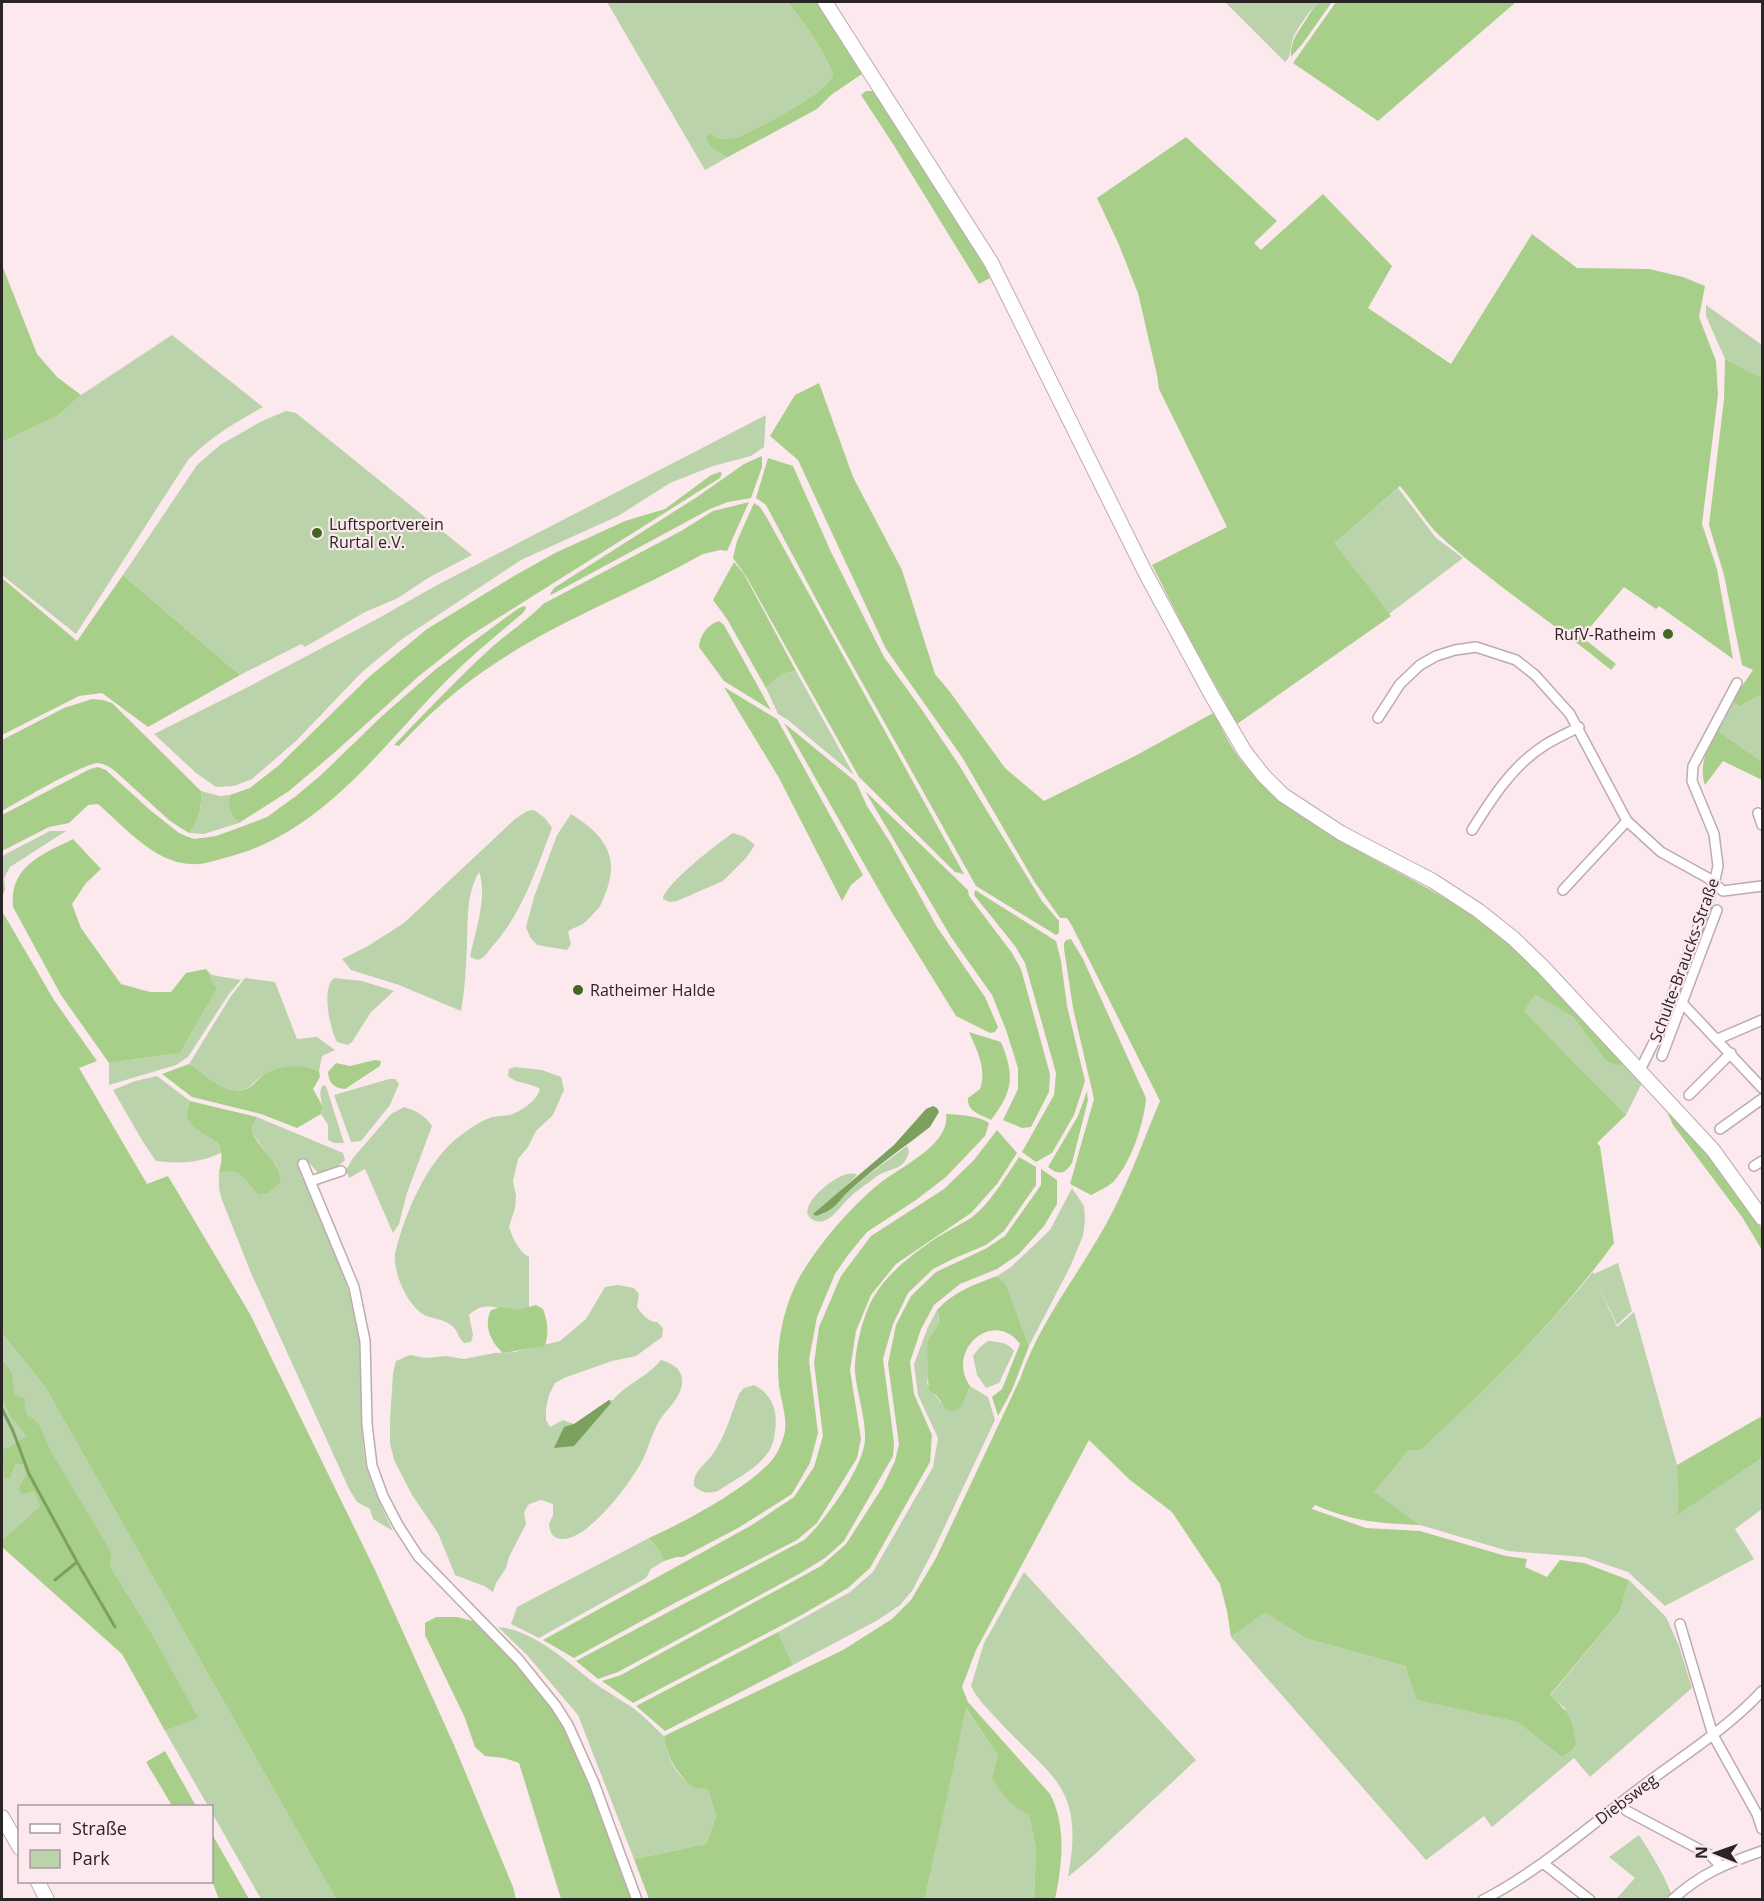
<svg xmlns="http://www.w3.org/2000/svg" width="1764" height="1901" viewBox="0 0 1764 1901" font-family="'Open Sans',sans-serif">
	<rect width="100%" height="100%" fill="#fce9ed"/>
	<path fill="#bbd3aa" d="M607,2H788C805,25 823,48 833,75C823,97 761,125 739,137C727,141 720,141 710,134L719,153L728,157L705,170Z
		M1225,2H1319C1312,7 1297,29 1294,36C1289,46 1293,55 1285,62Z
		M1706,305L1762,345V378L1725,359L1706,316Z
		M172,335L263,407C236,422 210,437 188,460L76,634L2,575V442L57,416L81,395Z
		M286,411L296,413L472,555L428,578L398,598L365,612L305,647L301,644L240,675L123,575L197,465L220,445L262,421Z
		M766,415L764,447L751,456L713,466L670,483L618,516L521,560L402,639L362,672L296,741L252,779L234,786L216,787L196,773L154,734L246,688L377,619L439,584Z
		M1398,488L1436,538L1463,558L1389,614L1335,543Z
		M796,671L854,775L788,720L778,714L766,688L782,674Z
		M1762,694V762L1717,730L1724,721L1731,702L1740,706Z
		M201,791L220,796L230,795C228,804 232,816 239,823L204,834L189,833C199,820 202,808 201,791Z
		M534,810L545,818L552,828C536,870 522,914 491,948C487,953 484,958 478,960L470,957C475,931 488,897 479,872C466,895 468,919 467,945C466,967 465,989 461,1011L399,985L351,970L342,959L368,946L404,923L515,819L527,811Z
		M571,814C600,832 620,853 607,889C604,896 602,905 597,910C593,914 588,920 584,923C579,927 573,927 568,932L571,944L567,950L537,945L530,937L526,927L534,897L557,835Z
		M50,831H66L10,867L4,878L5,889L2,888V856Z
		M733,833L745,837L755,845L746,858L723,881L677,901L669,902L663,899C664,885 719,842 733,833Z
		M206,969L212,975L241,980L229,994L188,1057L176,1065L109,1085V1063L180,1053L217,989Z
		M245,978L275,982L297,1039L317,1037L335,1050L322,1056L319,1071C303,1063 281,1066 265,1074C252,1080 252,1093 233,1090C215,1087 205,1073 189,1064L231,996Z
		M334,978L362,981L394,991L371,1012L352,1042L348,1045L337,1042C330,1029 321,989 334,978Z
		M1535,993L1573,1017L1604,1059L1626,1063L1643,1081L1626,1115L1523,1010Z
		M515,1067L542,1070L561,1077L564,1090L553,1115L536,1131L528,1147L518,1159L513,1181L516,1196L515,1208L509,1227C513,1238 518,1251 529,1257V1307C522,1309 516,1311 509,1310C493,1307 482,1302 469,1315L473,1335L471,1342L464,1343C458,1338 458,1330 451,1325C442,1318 429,1319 421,1313C405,1300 394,1274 395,1254C404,1215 427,1160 460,1136C469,1129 480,1121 492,1117C497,1116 504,1116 510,1115C521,1111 537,1101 540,1089C530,1082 516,1084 508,1076L509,1069Z
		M157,1076L190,1101L187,1111L216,1140L222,1152C203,1163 178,1164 156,1161L143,1142L113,1090L135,1081Z
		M389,1079H395L399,1084L390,1105L361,1141L351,1142L334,1095Z
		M323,1085L326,1086L344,1143H334L328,1140V1125L321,1114L323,1107C321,1100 318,1092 323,1085Z
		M404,1107C416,1111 425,1115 432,1126L407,1193L399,1224L393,1233L365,1169L349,1178L346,1170L353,1158L391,1114Z
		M257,1117L343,1153L345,1160C337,1168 329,1171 318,1173L306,1159L297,1164C318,1218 347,1270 358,1327C367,1370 358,1415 365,1459C370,1484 382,1508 393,1531L373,1519L370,1509L357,1502L349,1489L251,1273L222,1200L219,1189V1173C239,1167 241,1174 253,1189L277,1167L253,1134L252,1128Z
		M907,1146L909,1151C906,1169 892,1168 879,1175C875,1177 871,1181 868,1183C861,1188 855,1192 849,1198C840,1206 828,1228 813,1220C808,1217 806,1213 808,1208C811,1195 844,1167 857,1175L816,1216C839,1209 837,1200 853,1187C870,1173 889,1159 907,1146Z
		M1072,1188L1084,1206L1085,1220L1083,1236L1070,1267L1029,1346L1006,1284L997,1276L1011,1267L1050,1230Z
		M1618,1263L1632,1311L1617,1325L1598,1284L1617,1327L1634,1312L1677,1465L1678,1515L1762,1458V1509L1735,1529L1754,1559L1665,1606L1628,1572L1584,1557L1508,1551L1420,1525L1373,1493L1409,1450H1421C1481,1393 1541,1336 1593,1272L1594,1274Z
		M618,1285L634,1288L639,1294L637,1307C642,1314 648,1322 657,1322L663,1328L662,1337L636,1356L612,1361L564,1378L555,1383L549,1395L546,1408V1420L550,1427L563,1420L574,1424L609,1400H613C626,1384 646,1378 661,1360C671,1363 682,1368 682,1380C683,1397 666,1409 658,1423C652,1434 649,1446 644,1457C633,1480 589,1540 562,1539C552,1538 550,1533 549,1524L553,1515V1504L541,1500L529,1504L524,1512L526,1524L509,1557L506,1568L496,1583L493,1592L484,1586L455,1575L438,1533L412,1495L394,1460L390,1443V1422L393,1373L396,1361L410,1355L426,1358L446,1356L464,1359L495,1353L515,1352L560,1341L586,1319L605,1287Z
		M937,1310C941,1322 938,1331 929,1340V1369L927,1384L941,1403L963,1404L970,1386L988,1397L995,1420L934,1549L912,1591L900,1605L878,1620L793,1665L778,1632L850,1592L873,1572L933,1467L938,1438L918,1395L914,1364L928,1327Z
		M2,1333L45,1387L336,1899H261L212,1813V1806H208L165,1731L197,1718L151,1632L110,1566L40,1506L2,1540Z
		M988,1341C998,1342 1008,1342 1014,1351L999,1383L986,1388L977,1375L973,1356L980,1347Z
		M754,1385C773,1395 778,1411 775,1432C774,1440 772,1448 767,1454C755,1470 734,1480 718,1491C708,1494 702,1493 694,1486C693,1471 704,1466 712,1455C725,1438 731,1414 739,1394L744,1388Z
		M649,1538L660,1551L664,1561L651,1569L646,1578L539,1638L511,1624L517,1607Z
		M1024,1572L1196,1760L1094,1855L1068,1877C1085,1785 1052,1779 997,1719C988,1709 977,1699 971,1686L984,1643Z
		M1629,1580L1666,1617L1679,1646L1692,1688L1590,1777L1574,1758L1492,1827L1484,1816L1426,1860L1231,1637L1265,1611L1305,1638L1405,1666L1418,1700L1517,1722L1562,1757L1565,1708L1550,1696L1620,1611Z
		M498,1627C533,1629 570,1664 597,1685C609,1693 621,1700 633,1708C644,1716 654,1727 664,1736C666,1751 672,1769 685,1780C691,1784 701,1786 708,1788L716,1816L706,1844L634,1859L578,1715L527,1655Z
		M965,1707L998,1756L1011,1804L1029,1816L1036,1848L1034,1900H925Z
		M1639,1835C1651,1854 1663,1872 1671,1893L1664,1899H1616L1635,1878L1609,1857Z"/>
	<path fill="#a8cf89" d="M788,2H817L862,74L831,95L817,109L728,157C718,153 710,148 706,138L710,133C719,141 727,140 739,137C761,125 823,97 833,75C823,48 805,25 788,2Z
		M1319,2H1332L1303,43L1291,57C1291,39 1296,36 1305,21C1310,14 1312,8 1319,2Z
		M1336,2H1516L1378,121L1293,63Z
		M866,91H874L879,96L970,238L989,273L990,278L979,284L893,144L861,95Z
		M1186,137L1277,221L1254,243L1261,250L1323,194L1392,266L1368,308L1451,364L1532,234L1577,268L1649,269L1683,277L1705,286L1699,317L1716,361L1718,395L1702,524L1717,569L1733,659L1659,606L1656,609L1624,587L1582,637L1616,664L1611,670C1555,624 1494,585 1440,536C1425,522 1414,502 1400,486L1335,543L1391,616L1237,724L1187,634L1152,565L1227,527L1159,389L1157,375L1138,293L1119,245L1097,198Z
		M2,265L37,354L57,377L81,395L57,416L2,442Z
		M1725,359L1762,378V694L1740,706L1731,702L1753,670L1742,665L1724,575L1709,525L1724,399Z
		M819,383L853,477L902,570L935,674L950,692L1005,768L1044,801L1135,756L1215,712C1255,825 1395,857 1482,923C1536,963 1580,1015 1626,1063C1619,1067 1611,1063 1604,1059L1573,1017L1535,994L1524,1011L1626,1115L1597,1143L1600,1146L1614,1243C1558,1320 1490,1385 1421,1450H1409L1374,1492L1420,1525C1377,1523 1355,1522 1315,1505L1312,1509L1366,1528L1420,1531L1506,1556L1527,1559L1525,1567L1547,1577L1560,1560L1584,1563L1629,1580L1620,1611L1550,1695C1570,1714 1572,1717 1576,1744L1571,1751L1562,1757L1517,1722L1417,1700L1405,1666L1305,1638L1265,1612L1231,1637L1227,1611L1220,1584L1172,1512L1130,1480L1089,1440L976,1650L962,1687L968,1702L1050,1794C1067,1826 1062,1866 1055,1899H1034L1036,1848L1029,1816L1011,1804L992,1779L998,1756L966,1708L925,1899H649L634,1859L706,1844L716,1816L708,1789L694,1788C677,1774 667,1758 664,1736L843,1650L892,1619L911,1600L936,1558L1020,1379C1041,1317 1086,1266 1115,1207C1132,1173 1145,1136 1160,1101L1072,926L1067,918H1060L1034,881L962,757L886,649L798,460L770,436L795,395Z
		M762,456V467L751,498L728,502L710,509L551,595L550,594L554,588L697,497L744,464Z
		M768,458L793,466L831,552L884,657L920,707L959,765L1042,901L1059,921V933L1056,935L976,886L831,627L766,505L756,498Z
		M720,472L722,473L720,478L468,637L419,676L334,753L289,791L239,823C231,815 227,806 230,795L250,788L278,766L370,676L427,629L514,576L555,553L625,521L665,509L711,475Z
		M749,502L727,551L720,550L703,554C630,595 549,624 481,673C451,694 424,719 399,746L394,745C427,711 459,677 493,646C510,631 528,620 543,604L681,531L713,511Z
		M754,503L760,507L767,518L964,874L955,872L859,777L746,576L733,558L737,541Z
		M734,562L744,574L796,671L782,674L766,688L727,619L713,600Z
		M123,575L240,675L148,727L102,693L79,696L2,735V578L77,641Z
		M525,606L526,608L523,613C499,633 474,654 451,676C384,743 325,832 228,857C216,860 204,865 192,864C155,864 124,826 98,804L88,805L69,823L49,827L2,851V815L90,769L98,767L106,770L150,810L179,833L186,836L194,839L216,836L241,827L267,817L296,796L321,775L382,716L436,669L519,608Z
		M719,621L724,625L771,710L724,681L699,647C700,635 707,625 719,621Z
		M724,687L777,719L863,875L851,885L842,901L779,778Z
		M92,699L103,700L112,703L201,791C202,808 199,820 189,833L170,821L115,771C110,767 105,764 98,763C84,763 18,802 2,811V740L64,708Z
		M784,723L856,782L867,806L890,842L937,927L985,997L998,1027L995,1032L990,1033L956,1016L888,906Z
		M1717,730L1762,762V780L1723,761L1705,785C1698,764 1708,748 1717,730Z
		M865,791L968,890L969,896L1012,953L1021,969L1050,1074L1049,1092L1031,1127L1022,1128L1003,1120L1018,1089V1068L1006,1030L992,995L951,937Z
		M73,839L101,869L86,883L72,904L81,928L121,984L150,992H171L186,973L206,969L217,989L180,1053L109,1063L61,995L13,907C9,866 43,854 73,839Z
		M2,888L5,889L2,898V911L54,1000L97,1061L79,1068L82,1073L147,1184L168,1176L250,1314L375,1570L454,1745L513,1887L516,1899H336L45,1387L2,1333Z
		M975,890L1056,941L1061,961L1067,1006L1085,1081L1074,1115L1052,1153L1036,1162L1022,1152L1054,1095L1056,1073L1025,963L1015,946L974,895Z
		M1071,939L1083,959L1146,1098C1144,1123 1132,1160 1115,1180C1110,1186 1099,1191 1091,1195L1070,1184L1094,1099L1073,1008L1064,949V943L1066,940Z
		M969,1032L1001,1042C1015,1076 1013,1091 991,1120C980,1114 967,1112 968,1098L980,1089C987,1069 977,1050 969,1032Z
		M375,1060L381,1061L380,1066L345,1089C333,1088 329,1083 328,1072L336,1063L350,1066Z
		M189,1064C205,1073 215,1087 233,1090C252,1093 253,1081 265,1074C280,1065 303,1063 319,1071L320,1077L313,1089L323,1107L321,1114L297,1128L261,1114L192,1097L162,1074Z
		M1087,1091L1088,1100L1072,1163C1064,1175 1059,1175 1048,1167L1078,1116Z
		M190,1101L257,1117L252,1128L253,1134C260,1149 282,1164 280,1182L268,1193L259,1194C242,1181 244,1166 219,1173C229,1131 207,1145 188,1120L187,1111Z
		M1671,1111L1698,1140L1762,1229V1250L1742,1217L1673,1125L1668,1114Z
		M946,1114C960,1115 977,1115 989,1123L985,1136L946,1177L916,1200L867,1232L848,1255L835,1274L817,1317L809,1360L818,1433L810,1463L792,1494L738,1528L683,1557H677L664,1561L660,1551L649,1538C683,1523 748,1488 772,1460C778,1453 783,1441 785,1431C787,1416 781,1401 779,1386C775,1346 783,1302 805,1268C821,1243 841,1219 863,1198C869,1192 876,1186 884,1180C903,1166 951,1143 946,1114Z
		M997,1130L1017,1153L997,1184L971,1213L896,1264L871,1295L856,1331L850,1370L861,1439L857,1458L817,1523L797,1540L671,1605L574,1658L543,1640L752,1525L794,1497L814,1467L823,1436L814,1363L819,1327L841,1276L871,1236L944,1189L974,1160Z
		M1019,1157L1036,1167V1185L1004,1231L986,1245L955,1258L933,1269L908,1293L893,1324L883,1359L894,1442L893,1456L844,1541L825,1558L799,1574L618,1672L598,1679L576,1661L804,1540C825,1521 863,1468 865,1440C866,1418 857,1395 855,1372C854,1352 863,1315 873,1298C887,1273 913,1254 936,1238C947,1231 960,1225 971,1218C990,1204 1006,1176 1019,1157Z
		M1041,1169L1057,1180V1204L1044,1226L1019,1254L997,1269L960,1284L934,1305L921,1329L910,1362L914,1394L932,1435L930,1462L870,1568L848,1588L798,1617L633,1703L602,1681L621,1675L821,1566L846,1544L882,1488L895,1461L899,1444L888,1364L896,1325L911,1296L936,1272L985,1249L1005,1236L1041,1185Z
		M997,1276L1006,1284L1029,1346L1012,1390L998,1416L992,1397L1002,1389L1020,1344C994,1308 945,1350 970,1386L963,1404L955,1411L947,1410L936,1395L929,1390C928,1387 927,1344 928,1341C934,1328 943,1328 937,1310C953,1292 975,1284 997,1276Z
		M536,1305L543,1309C548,1323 549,1332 545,1346L503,1353C491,1343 483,1325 491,1310L501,1307L517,1310Z
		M2,1360L12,1373L14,1395L24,1398L26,1414L35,1420L41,1428L50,1450L111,1552L110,1566L151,1632L198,1718L165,1731L122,1654L2,1547V1540L40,1506L34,1491L23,1494L19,1491L20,1485L26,1475L23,1464H15L10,1478L6,1479L4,1477L2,1449L8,1448L27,1436L11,1417L2,1399Z
		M1762,1416V1458L1678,1515L1677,1465Z
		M436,1617H457L489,1625L558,1702L637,1899H561L519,1763L504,1758L485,1756L475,1747L465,1718L425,1635V1623Z
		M778,1632L793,1665L665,1731L636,1706Z
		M165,1751L196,1806H169L171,1804L146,1762Z
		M212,1834L249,1899H219L212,1881Z"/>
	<path fill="#7ca15e" d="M933,1106L937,1108L939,1112L930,1127C904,1147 877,1166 852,1188C837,1201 838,1209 816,1216L813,1214L894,1145L926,1109Z
		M609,1400L611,1403L574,1446L554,1448L564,1427L574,1424Z"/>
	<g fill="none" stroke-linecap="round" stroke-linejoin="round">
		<path stroke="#7ca15e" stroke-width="3" d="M2,1409L13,1431L29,1474L77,1562L55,1580
			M77,1562L115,1627"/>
		<defs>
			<path id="minor" d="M1378,718L1400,684L1420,665L1436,656L1455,650L1476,647L1516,660L1535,675L1570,714L1627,821L1661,852L1708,878L1723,891L1762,886
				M1758,813L1762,825
				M1472,830C1492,798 1513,765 1545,745C1556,738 1568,733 1579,727
				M1563,890L1627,821
				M1682,1003L1762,1088
				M1718,1039L1762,1020
				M1662,1056L1717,910
				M1640,1070L1659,1032L1714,884L1718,866L1714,834L1692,781L1693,766L1737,683
				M1689,1095L1731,1053
				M1720,1129L1762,1099
				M303,1164L354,1287L365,1341L367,1424L372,1466L383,1496L398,1525L418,1556L519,1660L556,1706L568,1725L594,1783L637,1900
				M1754,1166L1762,1161
				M311,1181L341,1171
				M1680,1624L1713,1735L1757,1814L1762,1829
				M1620,1803L1627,1811L1710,1855L1721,1866
				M1543,1863L1590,1900
				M1483,1900C1541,1870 1589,1826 1640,1788C1681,1757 1727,1729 1762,1691
				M1672,1900C1700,1874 1727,1863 1762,1851"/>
			<path id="secondary" d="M825,2L991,262L1146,574L1212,696L1245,752L1263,775L1283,795L1341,833L1433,881L1479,911L1513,938L1543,967L1713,1150L1762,1218
				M2,1817L20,1848
				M38,1882L47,1900"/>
		</defs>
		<use href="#minor" stroke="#bdabaf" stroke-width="12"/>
		<use href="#secondary" stroke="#bdabaf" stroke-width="16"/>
		<use href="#minor" stroke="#fff" stroke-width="9"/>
		<use href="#secondary" stroke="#fff" stroke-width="14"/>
	</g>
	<g fill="#436720" stroke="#fce9ed" stroke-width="2">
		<circle cx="317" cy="533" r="6"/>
		<circle cx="1668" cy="634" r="6"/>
		<circle cx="578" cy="990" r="6"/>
	</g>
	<g text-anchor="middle" stroke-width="4.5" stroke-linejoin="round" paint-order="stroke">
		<g font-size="16" fill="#2b2426" stroke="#fce9ed" text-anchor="start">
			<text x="329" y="530">Luftsportverein<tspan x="329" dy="18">Rurtal e.V.</tspan></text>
			<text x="1656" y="640" text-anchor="end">RufV-Ratheim</text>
			<text x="590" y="996">Ratheimer Halde</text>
		</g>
		<g font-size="16" fill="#2b2426" stroke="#fce9ed">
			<text transform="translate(1684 960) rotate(-70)" y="6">Schulte-Braucks-Straße</text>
			<text transform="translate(1626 1799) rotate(-37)" y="6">Diebsweg</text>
		</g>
	</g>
	<rect width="1764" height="1901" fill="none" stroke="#2b2426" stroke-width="6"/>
	<rect x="18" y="1805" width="195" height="78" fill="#fce9ed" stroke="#a89a9d" stroke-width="1.5"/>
	<rect x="30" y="1824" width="30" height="9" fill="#ffffff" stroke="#a89a9d" stroke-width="1.5"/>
	<text x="72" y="1835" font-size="18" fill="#2b2426">Straße</text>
	<rect x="30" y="1850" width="30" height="18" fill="#bbd3aa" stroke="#a89a9d" stroke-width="1.5"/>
	<text x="72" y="1865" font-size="18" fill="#2b2426">Park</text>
	<g transform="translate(1716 1853) rotate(271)" stroke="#fce9ed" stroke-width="4.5" paint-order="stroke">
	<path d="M0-4.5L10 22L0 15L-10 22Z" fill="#2b2426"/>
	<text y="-9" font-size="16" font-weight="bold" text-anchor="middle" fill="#2b2426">N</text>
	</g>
</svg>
